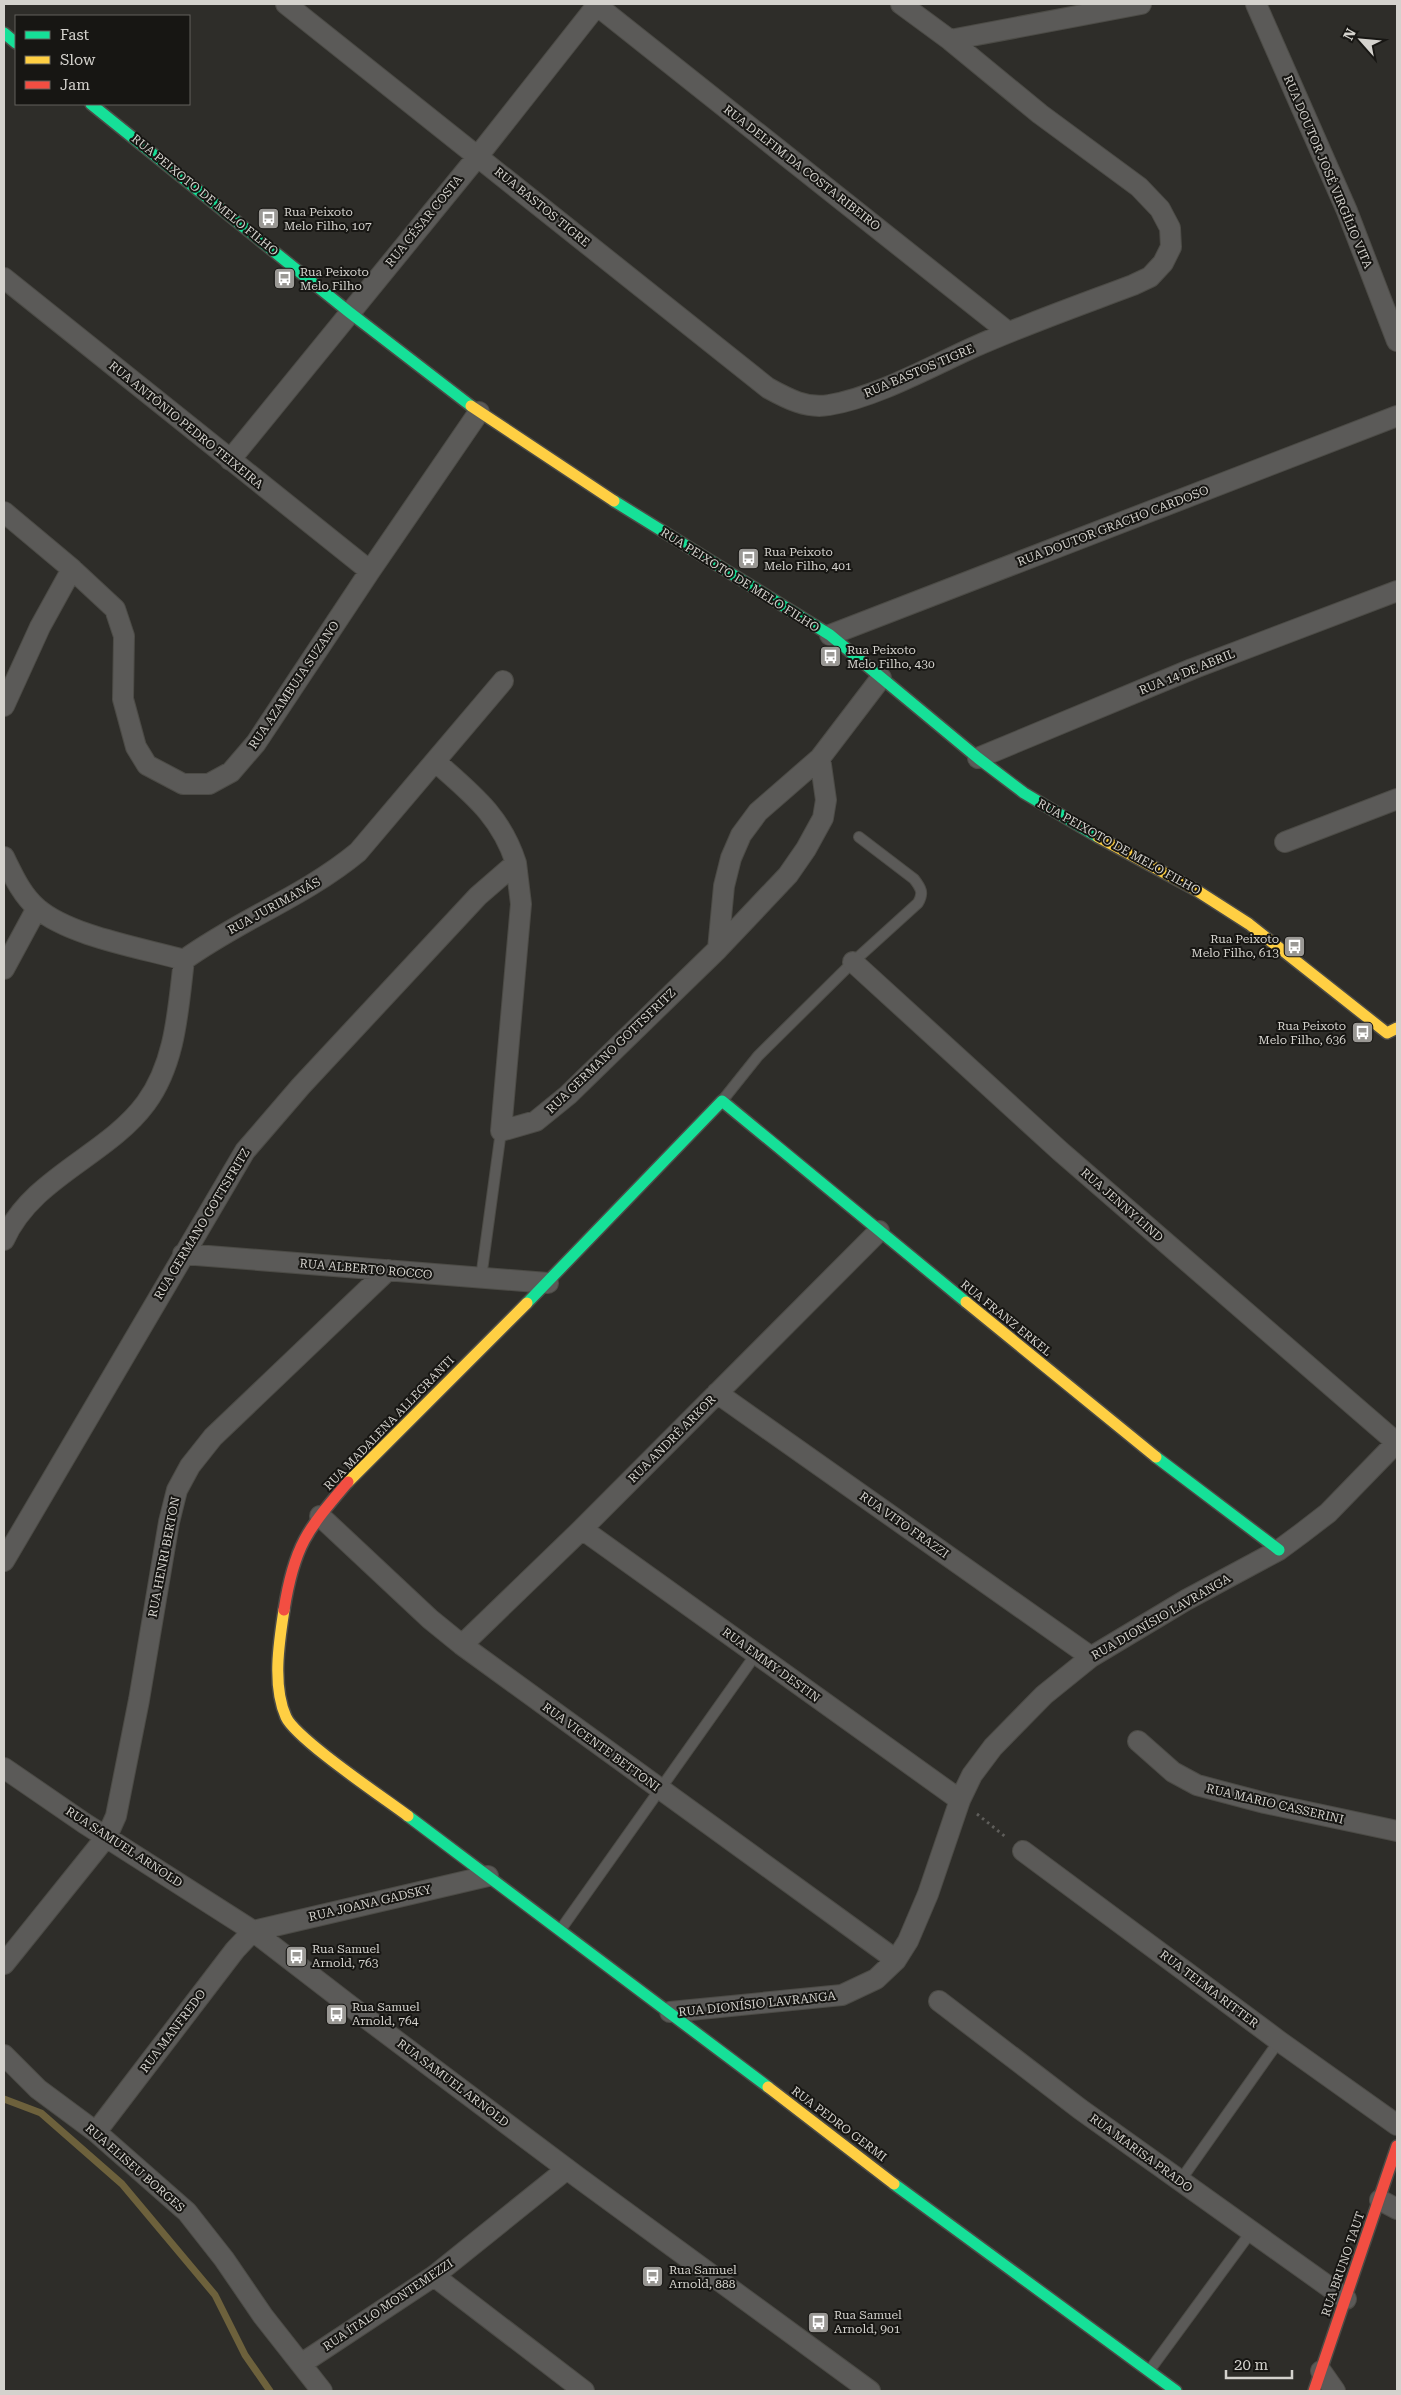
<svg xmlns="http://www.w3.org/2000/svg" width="1401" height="2395" viewBox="0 0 1401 2395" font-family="'Roboto Serif',serif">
	<rect width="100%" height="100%" fill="#2e2d29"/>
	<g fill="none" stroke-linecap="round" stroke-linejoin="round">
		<path stroke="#6d613c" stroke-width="7" d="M4,2099L41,2113L122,2184L215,2295L245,2355L270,2391"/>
		<defs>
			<path id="lane" d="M722,1101L758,1056L853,962L918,903C924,893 921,888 914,879L859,837
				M481,1278L501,1131
				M561,1929L756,1654
				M1180,2181L1279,2041
				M1149,2371L1251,2232"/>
			<path id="street" d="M286,4L768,388C788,399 807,409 829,405C874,398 932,366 974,347C1026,324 1080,305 1133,285L1150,277L1163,263L1171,247L1170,228L1160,209L1139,187L1040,114L950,40
				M595,4L1008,332
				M901,4L950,40L1141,4
				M1256,4L1347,211L1397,341
				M4,278L370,571
				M230,460L478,156L598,4
				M4,512L72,569L115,609L124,636L123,699L136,747L147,765L183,784H209L231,772L256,743L370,571L479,412
				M830,635L1397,416
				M4,706L40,627L72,569
				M978,758L1192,669L1397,591
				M436,762C472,794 501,816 516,863
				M1285,842L1397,799
				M4,857C13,875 21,894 37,908C69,936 142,948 184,960C239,920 305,896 358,852L503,681
				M718,949L724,886L731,858L741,835L758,812L820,758L881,678
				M853,962L1060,1151L1397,1443
				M4,969L37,908
				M4,1240C32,1177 107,1156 146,1103C176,1062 178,1009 184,960
				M183,1254L548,1283
				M717,1393L1091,1657
				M320,1516L430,1619L462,1645L896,1960
				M582,1529L960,1800
				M4,1561L245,1151L301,1086L478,896L516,863L521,904L501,1131L536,1121L568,1095L718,949L788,875L806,849L823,818L826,800L820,758
				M462,1645L582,1529L879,1231
				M1138,1741L1173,1772L1197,1785L1265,1803L1397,1831
				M4,1768L84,1823L253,1931L362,2015L579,2178L870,2391
				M1023,1851L1279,2041L1397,2125
				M4,1964L107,1836L116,1816L139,1700L169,1522L177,1490L190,1466L213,1437L388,1270
				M939,2001L1080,2109L1346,2299
				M670,2012L842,1995L876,1979L896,1960L908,1941L928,1894L960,1800L972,1775L993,1747L1044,1695L1091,1657L1186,1600L1279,1550L1302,1533L1328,1513L1397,1442
				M4,2055L38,2089L96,2132L187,2212L224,2259L263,2316L322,2391
				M96,2132L235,1950L253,1931L488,1876
				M1380,2200L1397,2209
				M434,2276L584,2391
				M301,2364L434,2276L567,2169
				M1321,2371L1335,2391"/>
			<path id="fast" d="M4,33L16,43
				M91,104L349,312L471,406
				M614,501L830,635L978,758L1024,793L1098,837
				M527,1303L722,1101L966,1302
				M1156,1457L1279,1550
				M408,1816L768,2087
				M894,2184L1176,2391"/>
			<path id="slow" d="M471,406L614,501
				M1098,837L1196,890L1249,924L1387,1033L1397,1028
				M966,1302L1156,1457
				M348,1482L527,1303
				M284,1610C279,1642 272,1686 286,1717C296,1739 384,1798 408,1816
				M768,2087L894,2184"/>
			<path id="jam" d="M284,1610C294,1546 307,1530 348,1482
				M1314,2391L1397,2146"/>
		</defs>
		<use href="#lane" stroke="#4c4b46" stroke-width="12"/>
		<use href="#street" stroke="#4c4b46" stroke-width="22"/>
		<use href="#fast" stroke="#4c4b46" stroke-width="14"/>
		<use href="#slow" stroke="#4c4b46" stroke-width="14"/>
		<use href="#jam" stroke="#4c4b46" stroke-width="14"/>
		<path stroke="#5f5e5b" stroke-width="3" stroke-dasharray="2.5 4" stroke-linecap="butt" d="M977,1814L1007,1838"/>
		<use href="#lane" stroke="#5b5a58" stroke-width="10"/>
		<use href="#street" stroke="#5b5a58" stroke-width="20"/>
		<use href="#fast" stroke="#16e098" stroke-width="11"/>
		<use href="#slow" stroke="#ffcf43" stroke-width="11"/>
		<use href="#jam" stroke="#f24e42" stroke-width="11"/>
	</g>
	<defs>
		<symbol id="bus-square" viewBox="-11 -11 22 22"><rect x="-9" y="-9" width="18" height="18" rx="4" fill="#9a9894" stroke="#171613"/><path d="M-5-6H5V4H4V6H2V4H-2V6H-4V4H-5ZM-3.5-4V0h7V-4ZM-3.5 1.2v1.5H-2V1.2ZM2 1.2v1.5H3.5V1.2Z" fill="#fff"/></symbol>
	</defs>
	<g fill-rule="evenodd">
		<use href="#bus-square" x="256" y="206" width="25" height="25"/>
		<use href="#bus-square" x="272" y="266" width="25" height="25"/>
		<use href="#bus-square" x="736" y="546" width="25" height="25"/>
		<use href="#bus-square" x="818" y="644" width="25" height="25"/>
		<use href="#bus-square" x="1282" y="934" width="25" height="25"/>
		<use href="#bus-square" x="1350" y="1020" width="25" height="25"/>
		<use href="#bus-square" x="284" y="1944" width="25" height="25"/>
		<use href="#bus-square" x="324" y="2002" width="25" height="25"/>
		<use href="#bus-square" x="640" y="2264" width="25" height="25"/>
		<use href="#bus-square" x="806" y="2310" width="25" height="25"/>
	</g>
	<g text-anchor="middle" stroke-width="4" stroke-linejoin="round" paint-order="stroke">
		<g font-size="12" fill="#d4d2cd" stroke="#171613">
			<text transform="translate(802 168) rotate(38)" y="4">RUA DELFIM DA COSTA RIBEIRO</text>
			<text transform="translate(1328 172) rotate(67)" y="4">RUA DOUTOR JOSÉ VIRGÍLIO VITA</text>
			<text transform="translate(205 195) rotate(39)" y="4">RUA PEIXOTO DE MELO FILHO</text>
			<text transform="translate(542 207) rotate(39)" y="4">RUA BASTOS TIGRE</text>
			<text transform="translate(424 221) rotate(-51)" y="4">RUA CÉSAR COSTA</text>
			<text transform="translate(919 371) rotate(-23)" y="4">RUA BASTOS TIGRE</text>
			<text transform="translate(186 425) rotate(39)" y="4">RUA ANTÔNIO PEDRO TEIXEIRA</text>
			<text transform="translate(1113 526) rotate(-21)" y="4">RUA DOUTOR GRACHO CARDOSO</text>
			<text transform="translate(740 580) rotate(32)" y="4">RUA PEIXOTO DE MELO FILHO</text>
			<text transform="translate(1187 672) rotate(-22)" y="4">RUA 14 DE ABRIL</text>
			<text transform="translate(294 685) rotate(-56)" y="4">RUA AZAMBUJA SUZANO</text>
			<text transform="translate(1119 847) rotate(29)" y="4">RUA PEIXOTO DE MELO FILHO</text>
			<text transform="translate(274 906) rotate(-29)" y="4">RUA JURIMANÁS</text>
			<text transform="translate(611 1051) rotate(-44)" y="4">RUA GERMANO GOTTSFRITZ</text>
			<text transform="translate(1122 1205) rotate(41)" y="4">RUA JENNY LIND</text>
			<text transform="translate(202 1224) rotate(-59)" y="4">RUA GERMANO GOTTSFRITZ</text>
			<text transform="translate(366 1269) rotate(5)" y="4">RUA ALBERTO ROCCO</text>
			<text transform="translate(1006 1318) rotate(39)" y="4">RUA FRANZ ERKEL</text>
			<text transform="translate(389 1423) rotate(-46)" y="4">RUA MADALENA ALLEGRANTI</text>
			<text transform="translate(672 1439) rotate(-45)" y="4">RUA ANDRÉ ARKOR</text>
			<text transform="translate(904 1525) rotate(35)" y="4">RUA VITO FRAZZI</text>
			<text transform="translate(164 1557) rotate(-79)" y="4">RUA HENRI BERTON</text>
			<text transform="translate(1161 1617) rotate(-30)" y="4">RUA DIONÍSIO LAVRANGA</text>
			<text transform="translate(771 1665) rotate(36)" y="4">RUA EMMY DESTIN</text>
			<text transform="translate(601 1747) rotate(36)" y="4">RUA VICENTE BETTONI</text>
			<text transform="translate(1275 1804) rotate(13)" y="4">RUA MARIO CASSERINI</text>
			<text transform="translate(124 1847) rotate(33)" y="4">RUA SAMUEL ARNOLD</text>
			<text transform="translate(370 1903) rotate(-13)" y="4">RUA JOANA GADSKY</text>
			<text transform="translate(1209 1989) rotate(37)" y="4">RUA TELMA RITTER</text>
			<text transform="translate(757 2004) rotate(-6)" y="4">RUA DIONÍSIO LAVRANGA</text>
			<text transform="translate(173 2031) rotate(-53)" y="4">RUA MANFREDO</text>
			<text transform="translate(453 2083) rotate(37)" y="4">RUA SAMUEL ARNOLD</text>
			<text transform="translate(839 2124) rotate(37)" y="4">RUA PEDRO GERMI</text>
			<text transform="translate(1141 2153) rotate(36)" y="4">RUA MARISA PRADO</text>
			<text transform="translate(135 2168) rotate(41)" y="4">RUA ELISEU BORGES</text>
			<text transform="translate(1343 2264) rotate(-71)" y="4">RUA BRUNO TAUT</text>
			<text transform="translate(388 2305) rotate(-34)" y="4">RUA ÍTALO MONTEMEZZI</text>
		</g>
		<g font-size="12" fill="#d4d2cd" stroke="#171613" text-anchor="start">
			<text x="284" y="216">Rua Peixoto<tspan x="284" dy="14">Melo Filho, 107</tspan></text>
			<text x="300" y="276">Rua Peixoto<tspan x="300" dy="14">Melo Filho</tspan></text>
			<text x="764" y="556">Rua Peixoto<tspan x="764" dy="14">Melo Filho, 401</tspan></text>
			<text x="847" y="654">Rua Peixoto<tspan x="847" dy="14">Melo Filho, 430</tspan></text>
			<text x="1279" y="943" text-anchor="end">Rua Peixoto<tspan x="1279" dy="14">Melo Filho, 613</tspan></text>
			<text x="1346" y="1030" text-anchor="end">Rua Peixoto<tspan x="1346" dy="14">Melo Filho, 636</tspan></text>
			<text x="312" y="1953">Rua Samuel<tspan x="312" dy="14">Arnold, 763</tspan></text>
			<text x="352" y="2011">Rua Samuel<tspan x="352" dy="14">Arnold, 764</tspan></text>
			<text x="669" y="2274">Rua Samuel<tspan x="669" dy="14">Arnold, 888</tspan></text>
			<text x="834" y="2319">Rua Samuel<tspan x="834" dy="14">Arnold, 901</tspan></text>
		</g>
	</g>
	<rect width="1401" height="2395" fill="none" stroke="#d4d2cd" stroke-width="10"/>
	<rect x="15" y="15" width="175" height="90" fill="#171613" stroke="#63615d"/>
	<rect x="25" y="31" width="25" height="8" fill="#16e098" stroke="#63615d"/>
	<text x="60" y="40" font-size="15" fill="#d4d2cd">Fast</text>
	<rect x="25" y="56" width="25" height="8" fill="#ffcf43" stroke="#63615d"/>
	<text x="60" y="65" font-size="15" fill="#d4d2cd">Slow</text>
	<rect x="25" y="81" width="25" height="8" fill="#f24e42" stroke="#63615d"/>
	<text x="60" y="90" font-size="15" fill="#d4d2cd">Jam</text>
	<g transform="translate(1361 40) rotate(297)" stroke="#171613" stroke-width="4" paint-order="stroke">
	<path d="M0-4L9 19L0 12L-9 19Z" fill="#d4d2cd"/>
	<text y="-8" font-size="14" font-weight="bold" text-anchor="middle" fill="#d4d2cd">N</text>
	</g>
	<path d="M1226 2370v8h66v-8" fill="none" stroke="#d4d2cd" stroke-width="2.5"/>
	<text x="1234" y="2370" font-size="15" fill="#d4d2cd" stroke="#171613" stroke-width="4" paint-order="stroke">20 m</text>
</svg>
